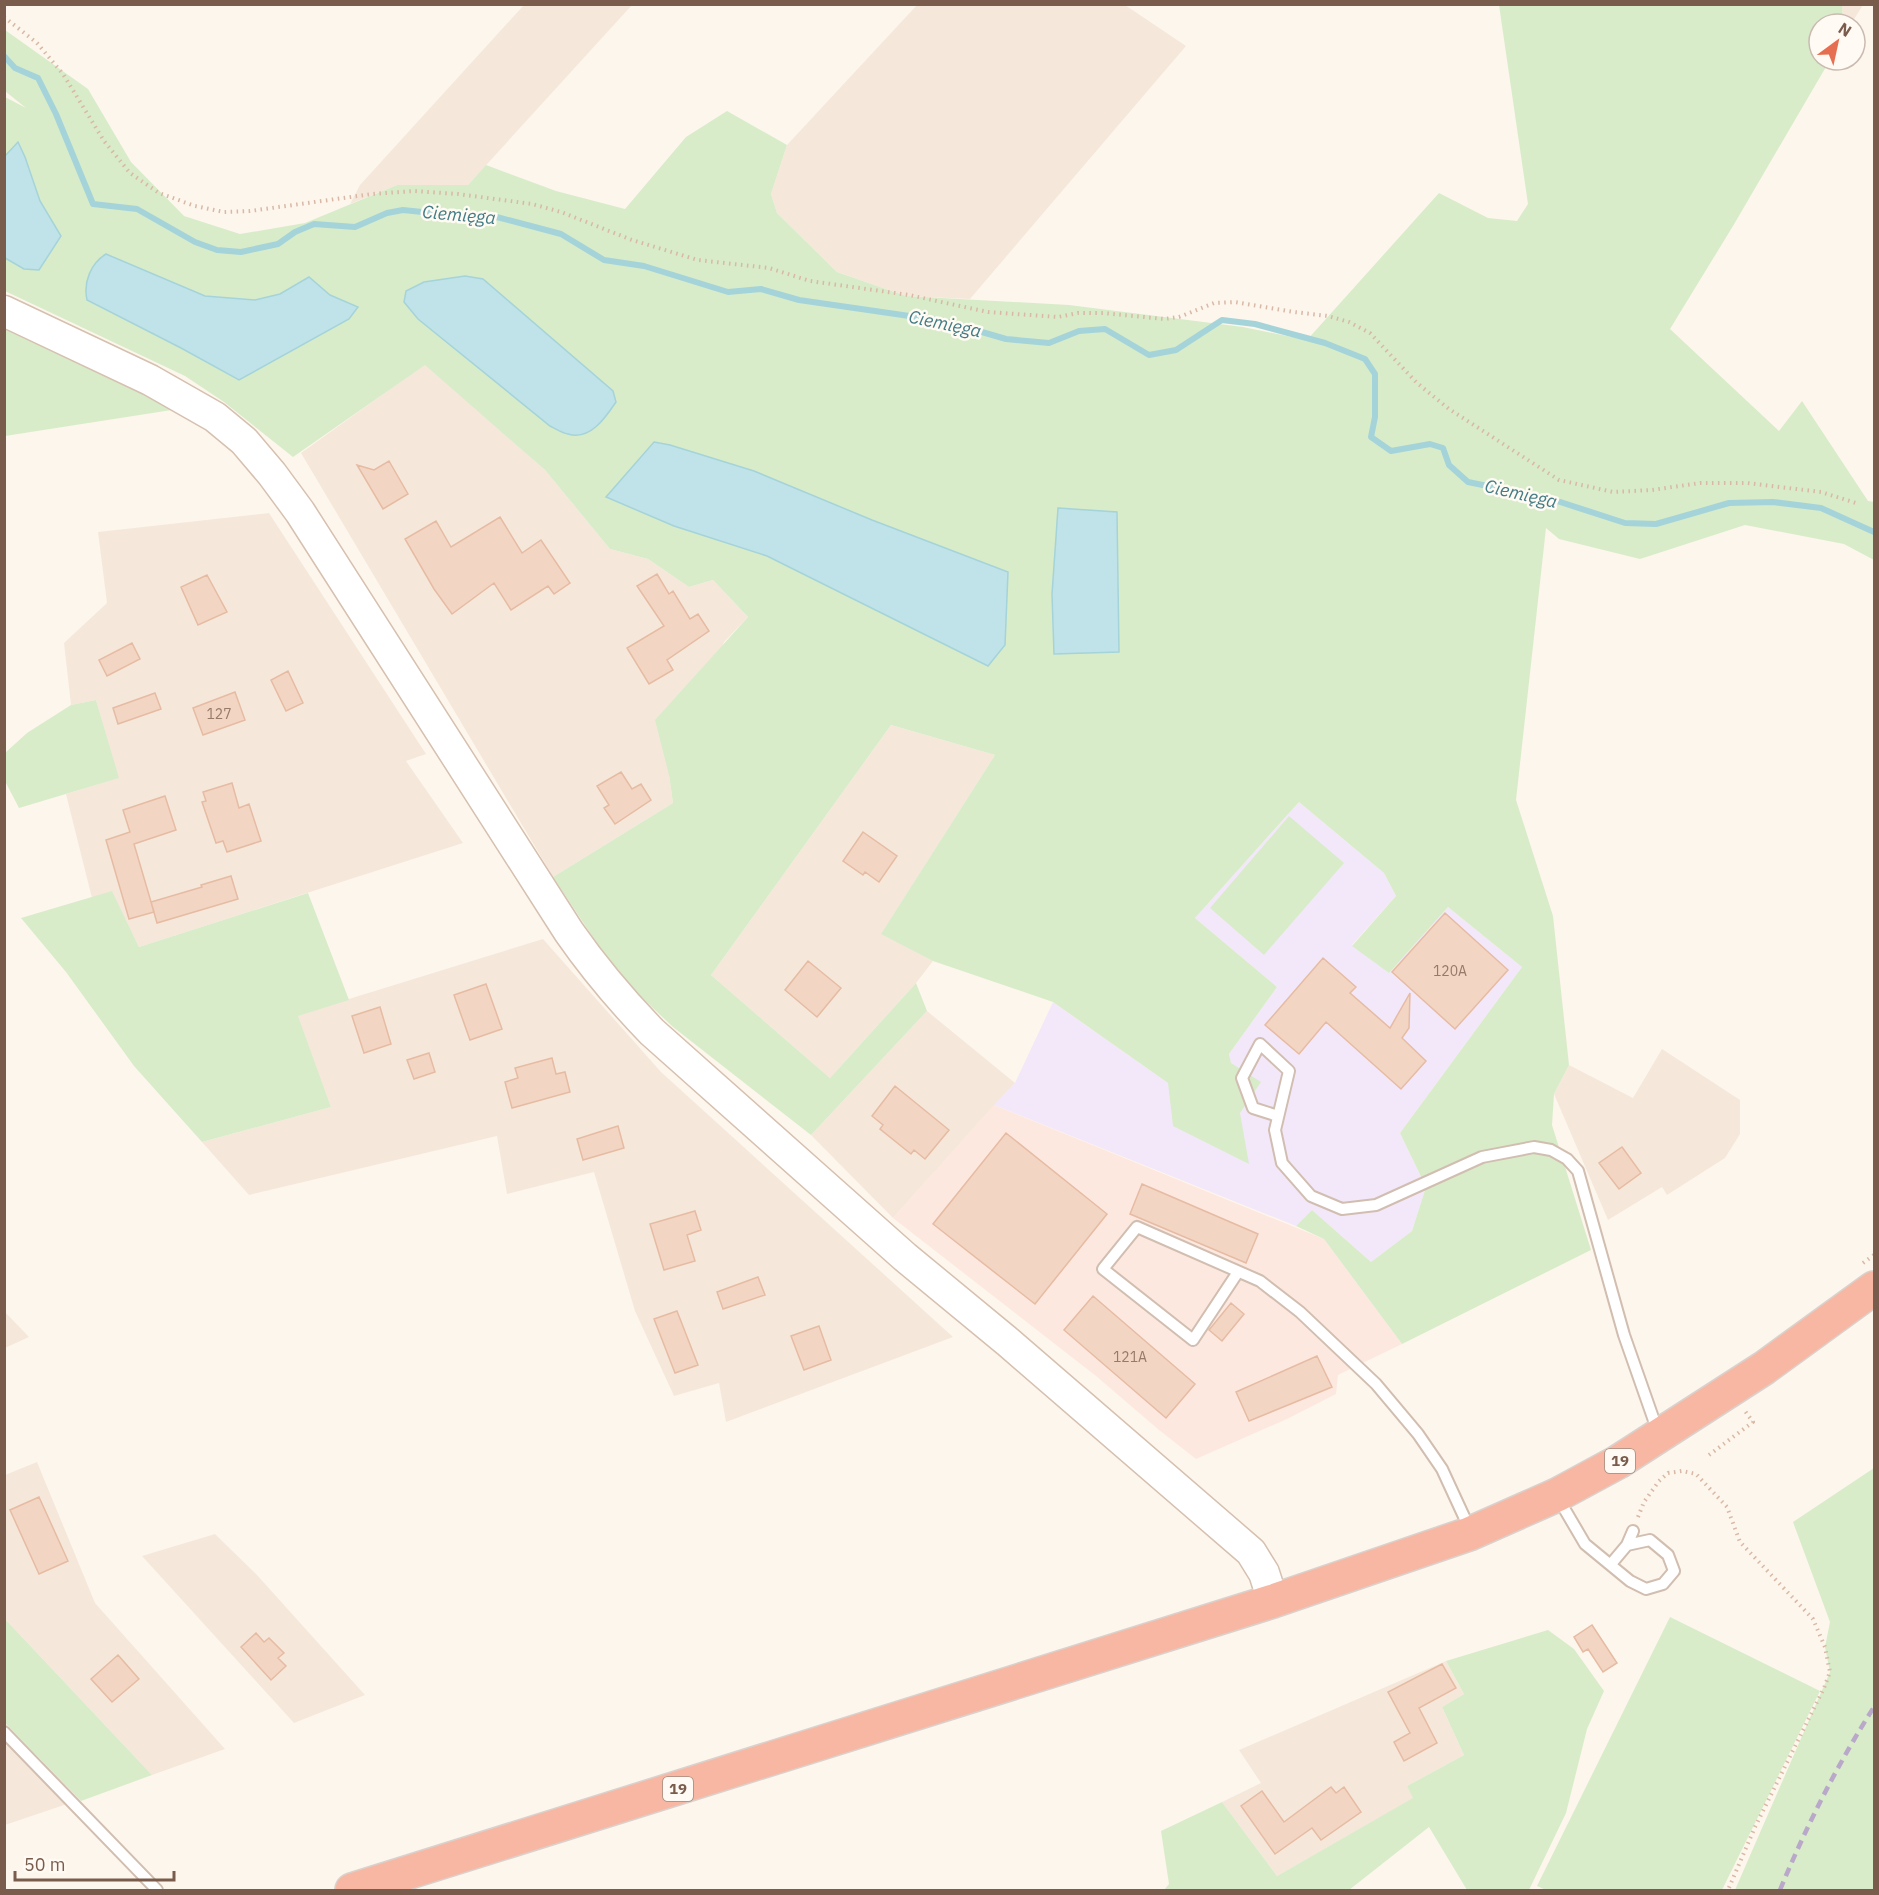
<svg xmlns="http://www.w3.org/2000/svg" width="1879" height="1895" viewBox="0 0 1879 1895" font-family="'IBM Plex Sans',sans-serif">
	<rect width="100%" height="100%" fill="#fdf6ec"/>
	<path fill="#f5e8da" d="M524,5H632L468,185H397L350,204L360,185Z
		M917,5H1125L1186,46L970,299L906,296L837,272L777,213L771,194L787,145Z
		M1842,5H1863L1851,24H1843Z
		M425,364L545,470L610,549L648,559L689,587L713,580L748,617L724,642L669,775L673,803L553,877L301,453Z
		M269,513L426,754L406,761L463,843L139,947L112,892L92,898L66,794L118,778L96,700L71,705L64,643L107,603L98,532Z
		M891,725L995,755L882,933L933,961L916,983L830,1078L711,975Z
		M543,939L661,1072L953,1337L726,1422L719,1383L674,1396L635,1311L594,1172L507,1194L497,1136L249,1195L202,1142L331,1107L297,1015Z
		M927,1011L1015,1083L893,1218L811,1135Z
		M1662,1049L1740,1100V1134L1725,1158L1667,1195L1662,1187L1608,1220L1554,1094L1569,1065L1633,1098Z
		M4,1311L29,1337L5,1348H4Z
		M37,1462L95,1603L225,1749L152,1775L5,1619V1475Z
		M215,1534L257,1575L365,1695L294,1723L142,1556Z
		M1446,1661L1464,1694L1442,1707L1464,1755L1407,1786L1414,1798L1277,1876L1222,1802L1261,1783L1239,1750Z
		M5,1740L67,1804L5,1825Z"/>
	<path fill="#fde8e0" d="M994,1105L1324,1239L1402,1344L1338,1375L1336,1394L1287,1419L1196,1459L1159,1430L1096,1376L893,1218Z"/>
	<path fill="#f3e8fa" d="M1299,802L1384,873L1396,896L1352,945L1389,973L1448,907L1522,967L1400,1133L1426,1187L1412,1231L1371,1262L1312,1210L1296,1226L994,1105L1015,1083L1053,1002L1168,1083L1248,1164L1229,1054L1277,987L1195,918Z"/>
	<path fill="#d8ecc9" fill-rule="evenodd" d="M1499,5H1842L1843,24H1819V60H1830L1733,226L1670,329L1779,431L1802,401L1868,501L1874,502V560L1844,544L1745,525L1640,559L1559,539L1546,528L1516,800L1553,916L1569,1065L1554,1094L1552,1125L1591,1250L1402,1344L1324,1239L1296,1226L1312,1210L1371,1262L1412,1231L1426,1187L1400,1133L1522,967L1448,907L1389,973L1352,946L1396,896L1384,873L1299,802L1195,918L1277,987L1229,1054L1231,1063L1261,1082L1240,1113L1249,1164L1173,1126L1168,1083L1053,1002L933,961L881,934L995,755L891,725L711,975L830,1078L916,983L927,1011L811,1135L673,1027L634,990L612,966L553,877L673,803L669,775L655,720L748,617L713,580L689,587L648,559L610,549L545,470L425,365L293,457L224,402L185,376L5,291V97L26,108L5,91V30L88,89L131,162L184,216L240,234L305,223L397,185H468L486,165L556,191L625,209L686,137L727,111L787,145L771,194L777,213L837,272L906,296L1069,305L1243,327L1307,340L1439,193L1488,218L1517,221L1528,204ZM106,254L205,296L255,300L280,294L309,277L330,295L358,307L239,380L181,348Z
		M4,324L178,409L5,436Z
		M96,700L119,778L19,808L5,781V753L27,733L71,705Z
		M1289,816L1344,863L1264,955L1210,908Z
		M112,891L139,947L308,893L349,1000L298,1016L331,1107L202,1142L134,1066L66,972L21,918Z
		M1874,1468V1890H1735L1830,1672L1825,1647L1830,1622L1793,1522Z
		M1670,1617L1820,1691L1722,1890H1546L1537,1886Z
		M4,1619H5L152,1775L81,1801L5,1723Z
		M1548,1630L1574,1649L1604,1691L1587,1729L1566,1813L1529,1890H1467L1429,1827L1349,1890H1164L1169,1884L1161,1831L1222,1802L1277,1876L1413,1798L1407,1786L1464,1755L1442,1707L1464,1694L1446,1661Z"/>
	<path fill="#bfe3e8" stroke="#a5d3da" stroke-width="1.5" d="M18,142L25,157L40,201L61,236L39,270L24,269L5,258V156Z
		M106,254L205,296L255,300L280,294L309,277L330,295L358,307L349,319L239,380L181,348L87,300C83,282 91,263 106,254Z
		M465,276L483,279L613,391L616,402C606,417 590,441 568,434C562,433 556,429 550,426L418,319L404,302L406,291L424,282Z
		M654,442L670,445L754,471L872,520L1008,572L1005,645L988,666L767,556L674,526L606,497Z
		M1058,508L1117,512L1119,652L1054,654L1052,594Z"/>
	<g fill="none" stroke-linecap="round" stroke-linejoin="round">
		<path stroke="#a5d3da" stroke-width="6" d="M4,56L15,68L38,78L56,114L93,204L137,209L195,242L217,250L241,252L278,244L295,232L314,224L355,227L387,213L403,210L451,215L493,216L561,234L604,260L644,266L728,292L761,289L799,300L944,321L1006,339L1049,343L1079,331L1105,329L1149,355L1176,350L1222,320L1255,324L1325,343L1365,359L1375,374V417L1371,437L1391,451L1430,444L1443,448L1449,465L1468,482L1551,499L1625,523L1656,524L1729,503L1773,502L1821,508L1874,532"/>
	</g>
	<path fill="#f3d5c3" stroke="#e6bba3" stroke-width="1.5" d="M389,461L408,494L383,509L357,465L374,470Z
		M500,517L522,553L541,540L570,583L554,594L548,586L511,610L494,583L452,614L434,589L405,539L436,521L451,547Z
		M657,574L669,594L673,591L690,619L698,614L709,631L667,660L673,670L649,684L627,648L664,626L637,586Z
		M207,575L227,612L198,625L181,587Z
		M132,643L140,659L107,676L99,660Z
		M288,671L303,703L286,711L271,680Z
		M235,692L245,720L203,735L193,708Z
		M155,693L161,709L118,724L113,708Z
		M621,772L632,789L641,784L651,800L615,824L604,808L609,805L597,786Z
		M232,783L239,808L249,804L261,841L227,852L223,841L216,843L202,802L206,801L203,792Z
		M165,796L176,830L134,844L154,912L129,919L106,840L130,832L123,810Z
		M863,832L897,856L879,882L865,872L863,875L843,861Z
		M231,876L238,899L157,923L151,902L202,887L201,885Z
		M1445,913L1508,970L1455,1029L1392,972Z
		M1323,958L1356,987L1350,993L1390,1028L1410,993L1409,1028L1402,1038L1426,1061L1401,1089L1326,1022L1299,1054L1265,1025Z
		M808,961L841,988L817,1017L785,990Z
		M486,984L502,1029L470,1040L454,995Z
		M380,1007L391,1044L364,1053L352,1016Z
		M429,1053L435,1072L414,1079L407,1060Z
		M552,1058L556,1074L565,1072L570,1092L512,1108L505,1082L518,1078L515,1068Z
		M895,1086L949,1130L925,1159L914,1150L911,1154L880,1129L883,1125L872,1116Z
		M618,1126L624,1148L583,1160L577,1139Z
		M1006,1133L1107,1214L1035,1304L933,1224Z
		M1622,1147L1641,1173L1619,1189L1599,1163Z
		M1142,1184L1258,1234L1246,1263L1130,1214Z
		M695,1211L701,1230L687,1235L695,1261L664,1270L650,1224Z
		M758,1277L765,1295L723,1309L717,1292Z
		M1093,1296L1195,1384L1166,1418L1064,1330Z
		M1231,1303L1244,1314L1222,1341L1209,1330Z
		M677,1311L698,1365L675,1373L654,1319Z
		M819,1326L831,1360L804,1370L791,1336Z
		M1317,1356L1332,1387L1249,1421L1236,1392Z
		M39,1497L68,1561L39,1574L10,1510Z
		M1592,1625L1617,1663L1603,1672L1588,1649L1583,1652L1574,1637Z
		M256,1633L264,1642L269,1638L284,1653L278,1658L286,1666L271,1680L241,1647Z
		M118,1655L139,1679L112,1702L91,1679Z
		M1442,1664L1456,1688L1419,1708L1437,1743L1404,1761L1394,1742L1410,1733L1388,1692Z
		M1331,1787L1336,1793L1344,1787L1361,1812L1321,1840L1312,1828L1275,1854L1241,1806L1262,1791L1284,1822Z"/>
	<g fill="none" stroke-linecap="round" stroke-linejoin="round">
		<defs>
			<path id="lane" d="M1278,1116L1253,1108L1242,1078L1260,1044L1289,1071L1275,1130L1282,1163L1311,1196L1342,1209L1376,1205L1482,1157L1534,1147L1551,1150L1567,1159L1578,1171L1624,1335L1658,1432
				M1238,1272L1193,1340L1103,1269L1137,1227L1260,1281L1300,1312L1376,1384L1418,1434L1442,1469L1466,1521L1468,1531
				M1558,1498L1585,1544L1630,1581L1646,1589L1663,1584L1674,1571L1668,1555L1650,1540L1627,1545
				M1611,1564L1627,1545L1633,1531
				M4,1732L157,1890"/>
			<path id="secondary" d="M4,311L150,380L215,417L244,441L272,474L300,512L569,932C594,968 621,1000 652,1032L905,1257L1008,1342L1251,1552L1264,1573L1273,1601"/>
			<path id="highway" d="M352,1890L1273,1601L1469,1534L1557,1495L1618,1462L1764,1368L1874,1288"/>
		</defs>
		<use href="#lane" stroke="#d1beb0" stroke-width="14"/>
		<use href="#secondary" stroke="#d6c0b0" stroke-width="33"/>
		<use href="#highway" stroke="#dad1cd" stroke-width="36"/>
		<path stroke="#d9b8a5" stroke-width="4" stroke-dasharray="1.5 4.5" stroke-linecap="butt" d="M4,17L37,43L63,74L104,141L130,173L159,193L195,206L224,212L250,211L372,194L414,191L458,194L532,204L561,212L632,240L698,260L769,268L810,281L909,295L988,312L1058,317L1078,313H1103L1164,319L1179,317L1214,303L1235,302L1294,312L1328,316L1349,322L1370,333L1417,383L1449,409L1559,480L1613,492L1652,490L1700,483H1747L1821,492L1856,503
			M1863,1263L1874,1255
			M1709,1455L1753,1422L1745,1411
			M1638,1517L1644,1502L1659,1481L1668,1473L1682,1471L1696,1474L1727,1507L1740,1542L1813,1619L1825,1647L1830,1672L1824,1688L1755,1827L1728,1890"/>
		<use href="#lane" stroke="#fff" stroke-width="10"/>
		<use href="#secondary" stroke="#fff" stroke-width="30"/>
		<use href="#highway" stroke="#f7b7a3" stroke-width="33"/>
		<path stroke="#b9a8c9" stroke-width="4.5" stroke-dasharray="9 6" stroke-linecap="butt" d="M1780,1890C1806,1827 1837,1765 1874,1707"/>
	</g>
	<g text-anchor="middle" stroke-width="5" stroke-linejoin="round" paint-order="stroke">
		<g font-size="14" fill="#987a6a">
			<text x="219" y="719">127</text>
			<text x="1450" y="976">120A</text>
			<text x="1130" y="1362">121A</text>
		</g>
		<g fill="#fffaf3" stroke="#a28b7f" stroke-width="1.5">
			<rect x="1605" y="1449" width="30" height="24" rx="4.5"/>
			<rect x="663" y="1777" width="30" height="24" rx="4.5"/>
		</g>
		<g font-size="15" font-weight="bold" fill="#7a5c4d">
			<text x="1620" y="1466">19</text>
			<text x="678" y="1794">19</text>
		</g>
		<g font-size="18" font-style="italic" fill="#437c86" stroke="#fffaf3">
			<text transform="translate(459 215) rotate(5)" y="6">Ciemięga</text>
			<text transform="translate(945 324) rotate(12)" y="6">Ciemięga</text>
			<text transform="translate(1521 494) rotate(13)" y="6">Ciemięga</text>
		</g>
	</g>
	<rect width="1879" height="1895" fill="none" stroke="#7a5c4d" stroke-width="12"/>
	<g transform="translate(1837 42) rotate(33)"><circle r="28" fill="#fffaf3" stroke="#cabbb1" stroke-width="1.5"/>
	<path d="M0-4.5L10 22L0 15L-10 22Z" fill="#e76f51"/>
	<text y="-9" font-size="16" font-weight="bold" text-anchor="middle" fill="#7a5c4d">N</text>
	</g>
	<path d="M15 1871v9h159v-9" fill="none" stroke="#7a5c4d" stroke-width="3"/>
	<text x="24" y="1871" font-size="18" fill="#7a5c4d" stroke="#fffaf3" stroke-width="4.5" paint-order="stroke">50 m</text>
</svg>
